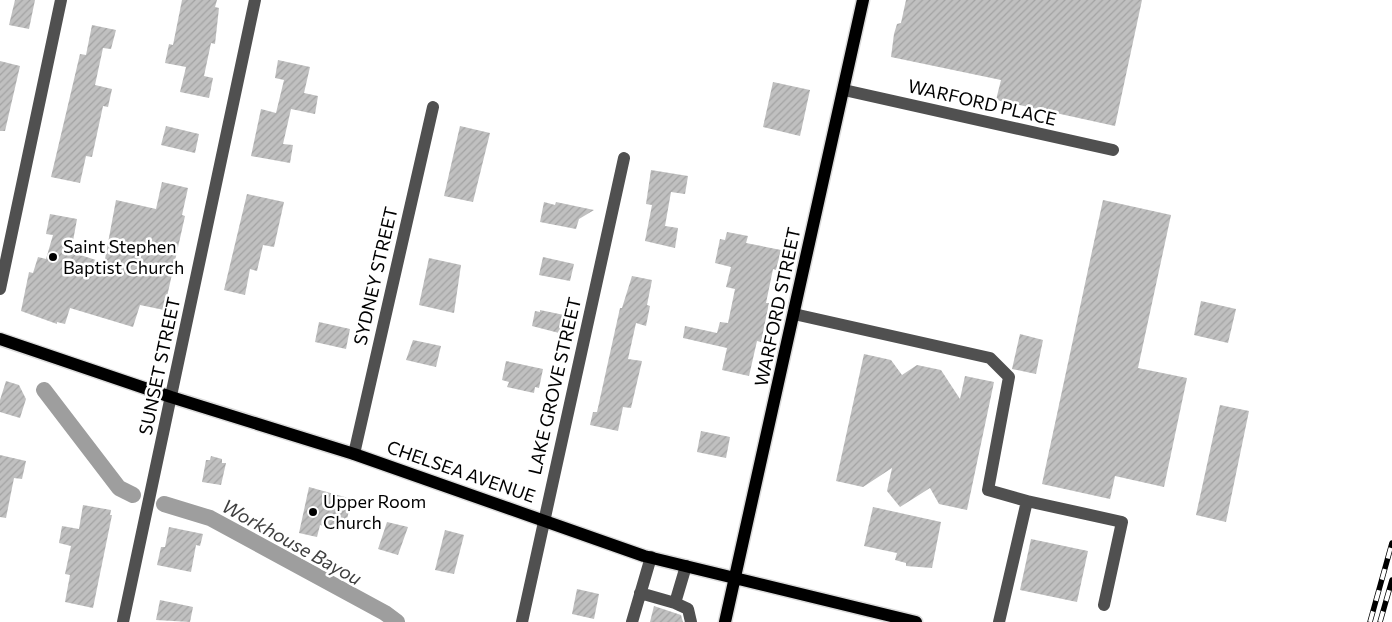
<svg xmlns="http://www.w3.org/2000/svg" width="1392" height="622" viewBox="0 0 1392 622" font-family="Commissioner,sans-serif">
	<defs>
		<pattern id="building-hatch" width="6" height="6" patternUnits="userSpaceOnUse" patternTransform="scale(1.25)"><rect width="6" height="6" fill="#c0c0c0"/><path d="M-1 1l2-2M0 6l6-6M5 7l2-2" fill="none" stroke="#a3a3a3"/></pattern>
	</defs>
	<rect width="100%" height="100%" fill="#fff"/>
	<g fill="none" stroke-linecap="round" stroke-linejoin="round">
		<path stroke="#9e9e9e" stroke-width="16" d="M44,390L119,488L133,495
			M164,504L210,518L385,613L397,622"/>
	</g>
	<path fill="url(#building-hatch)" d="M15,0H35L29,29L9,25Z
		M182,0H217L215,7L219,8L215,44L211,43L204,76L213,78L209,98L180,92L186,67L165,63L169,44L173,45Z
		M906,0H1142L1115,126L996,100L1001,80L891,57L894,34L897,24L901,23Z
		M92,25L116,30L111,49L103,48L95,85L112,89L108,107L103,106L92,157L86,156L80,183L51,177L80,54L86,55Z
		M278,60L310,67L304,93L318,96L315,114L291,109L283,144L293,145L290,163L251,156L261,109L276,113L284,80L275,78Z
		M0,61L20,66L5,131H0Z
		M773,82L810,90L800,136L763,127Z
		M166,126L199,134L195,153L161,145Z
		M460,126L490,133L473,202L444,196Z
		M651,170L688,176L685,194L671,192L665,226L678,228L675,248L645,241L652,205L646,204Z
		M162,182L188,188L182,215L185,216L164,310L140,305L133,327L70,308L65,324L57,322V324L21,311L29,272L33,273L38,257L46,259L53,235L46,234L50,214L77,219L71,252L102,262L105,259L116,200L156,209Z
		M247,194L284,202L274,247L263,245L257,271L250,269L245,295L224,290Z
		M1103,200L1171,215L1138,368L1187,378L1164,487L1115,476L1110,499L1042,484Z
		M544,202L555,205L556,202L594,210L579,219L576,229L540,222Z
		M727,232L748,236L746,243L781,250L776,270L773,269L766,303H769L761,342L757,341L749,376L722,370L727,348L683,338L685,326L717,333L720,322L728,323L735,289L726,287L731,267L715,263L720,239L725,240Z
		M543,257L574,264L570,281L539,275Z
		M429,258L461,265L454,313L419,305Z
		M632,276L652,280L647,305L650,306L646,326L636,323L628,359L642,361L631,408L623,407L618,431L590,425L593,412H597L620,308H622Z
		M1201,301L1236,309L1228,343L1194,335Z
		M540,310L564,315L559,333L532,326L535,311L540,312Z
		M319,322L350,329L346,349L315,342Z
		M1020,334L1043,340L1036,374L1012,369Z
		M413,340L441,346L436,367L406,360Z
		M864,354L891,360L902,375L917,365L941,370L960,399L965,376L994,382L967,510L939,504L930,488L900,507L887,491L892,468L863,487L836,481Z
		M506,361L543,369L539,388L535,387L534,393L507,387L509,382L502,380Z
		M6,381L19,385L26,399L20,418L0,412V400Z
		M1220,405L1249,411L1226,522L1196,515Z
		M701,431L730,437L726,458L697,452Z
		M0,455L26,461L22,479L14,478L6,518L0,517Z
		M211,456L222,459V463H226L221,485L202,482L206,460H210Z
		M309,487L352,499L344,531L320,525L317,537L299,533Z
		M83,505L111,510L110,515H112L93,608L65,602L70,575L65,574L71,546L59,543L62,526L79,529Z
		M873,507L941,522L932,568L906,566V563L895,560L897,553L864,546Z
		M387,522L408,527L398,555L378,549Z
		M169,527L203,534L200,546L196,545L191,572L157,565L161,547H165Z
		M445,530L464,535L454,574L435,570Z
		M1031,539L1088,551L1077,602L1020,590Z
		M577,589L599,594L594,619L572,614Z
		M160,600L193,607L190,622L156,620Z
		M654,606L681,615L683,622H650Z"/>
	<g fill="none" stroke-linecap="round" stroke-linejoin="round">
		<defs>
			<path id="major" d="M0,339L171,397L354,454L644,556L916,622
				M725,622L863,0"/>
		</defs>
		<use href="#major" stroke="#dbdbdb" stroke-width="15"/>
		<path stroke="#505050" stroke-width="12" d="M844,90L1113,150
			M0,289L61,0
			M794,314L990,358L1009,377L988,490L1027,501L999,622
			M354,454L433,107
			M1027,501L1122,522L1104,605
			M640,593L675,603L686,566
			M675,603L688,609L691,622
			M123,622L255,0
			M522,622L624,158
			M632,622L651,557"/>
		<use href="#major" stroke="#000" stroke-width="12"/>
		<defs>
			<path id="rail" d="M1370,622L1392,543
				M1380,622L1392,580"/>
		</defs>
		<use href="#rail" stroke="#000" stroke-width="5.5"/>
		<use href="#rail" stroke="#fff" stroke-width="4" stroke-dasharray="11" stroke-linecap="butt"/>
	</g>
	<g fill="#000" stroke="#fff" stroke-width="2">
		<circle cx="53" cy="257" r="5"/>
		<circle cx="313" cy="512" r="5"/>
	</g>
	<g text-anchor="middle" stroke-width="5" stroke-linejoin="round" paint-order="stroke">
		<g font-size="18" fill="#000" stroke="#fff">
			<text transform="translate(982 103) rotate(13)" y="6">WARFORD PLACE</text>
			<text transform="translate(376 276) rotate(-77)" y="6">SYDNEY STREET</text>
			<text transform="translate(778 307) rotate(-78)" y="6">WARFORD STREET</text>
			<text transform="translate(160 366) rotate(-78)" y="6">SUNSET STREET</text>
			<text transform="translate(555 386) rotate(-77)" y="6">LAKE GROVE STREET</text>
			<text transform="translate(461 472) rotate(19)" y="6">CHELSEA AVENUE</text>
		</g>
		<g font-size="18" fill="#000" stroke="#fff" text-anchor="start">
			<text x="63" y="253">Saint Stephen<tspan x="63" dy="21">Baptist Church</tspan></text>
			<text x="323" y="508">Upper Room<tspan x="323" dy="21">Church</tspan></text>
		</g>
		<g font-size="19" font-style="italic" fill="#3f3f3f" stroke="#fff">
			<text transform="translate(292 542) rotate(29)" y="7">Workhouse Bayou</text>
		</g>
	</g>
</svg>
